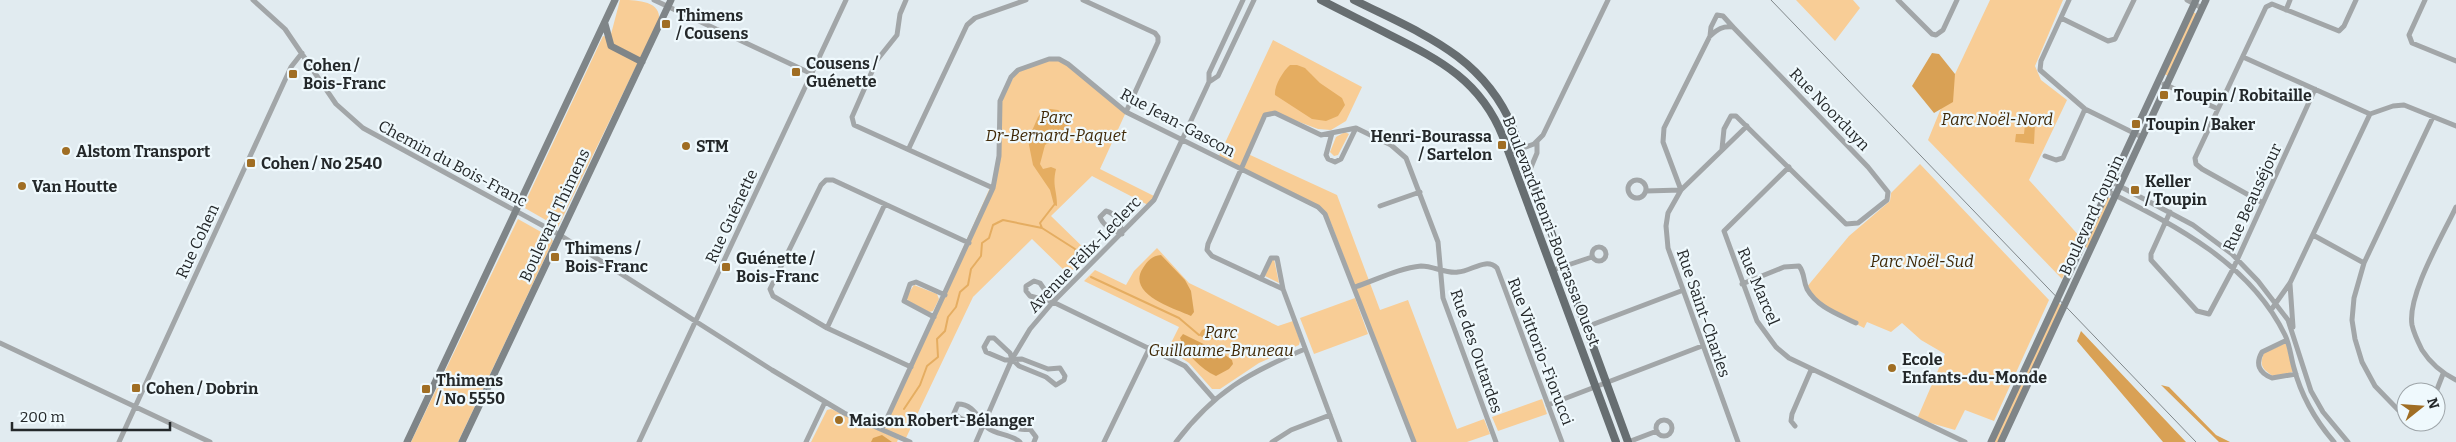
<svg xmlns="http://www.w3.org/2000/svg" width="2456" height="442" viewBox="0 0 2456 442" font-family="Bitter,serif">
	<rect width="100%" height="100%" fill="#e1ebf0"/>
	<path fill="#f8cd96" d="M620,0C634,0 661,0 659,19L558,227L523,207L603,36L610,38Z
		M1796,0H1853L1860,8L1835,41Z
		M1990,0H2063L2035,66L2041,80L2067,100L2029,180L2081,238L2062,279L1928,140L1955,74Z
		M2193,12L2197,14L2168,76L2164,74Z
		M1273,40L1362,87L1346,121L1331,130L1318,129L1275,113L1265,116L1248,154L1337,195L1380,310L1408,300L1457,429L1484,419L1490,434L1467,442H1414L1331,223L1318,207L1218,158Z
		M1049,59H1059L1126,112L1100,169L1156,197L1150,206L1092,176L1051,216L1090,254L1068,274L1032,239L973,297L905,440L882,429L997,172L1000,101L1018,70Z
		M1345,132L1349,134L1338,155L1334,156L1330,152L1336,137Z
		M1920,164L2049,300L1994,421L1965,410L1955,430L1917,419L1945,354L1921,340L1902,323L1891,332L1867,322L1864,328L1827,309L1806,288L1849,236L1890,201L1891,193Z
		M2107,197L2111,199L2088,248L2084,247Z
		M518,219L550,237L553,241L458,442H411Z
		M1157,248L1189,283L1278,326L1293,321L1300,341L1299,345L1259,363L1220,389H1212L1189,363L1168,349L1179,327L1084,281L1095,270L1126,285L1134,271Z
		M1274,259L1279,283L1265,276L1271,261Z
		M914,285L937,294L939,299L933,311L929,312L908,301L906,297Z
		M1355,298L1368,334L1314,354L1300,318Z
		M2058,302L2062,306L1998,442H1993Z
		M2286,343L2293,372L2273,376C2262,369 2259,365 2264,353Z
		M1542,399L1547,414L1498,431L1492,417Z
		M831,409L898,439L897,442H811L827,410Z"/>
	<path fill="#d9a155" d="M1932,53L1939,54L1955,74L1953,102L1934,113L1912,86Z
		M1161,255L1185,280L1191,291L1194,312L1191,316C1173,308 1126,294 1143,268C1148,260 1152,256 1161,255Z
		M2081,331L2186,442H2163L2077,341Z
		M1183,334L1224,354L1232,360L1233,364L1229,369L1216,376C1200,369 1187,354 1180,338Z
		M2161,385L2169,387L2216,435L2230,442H2219Z
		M882,435L892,442H871L873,438Z"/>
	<path fill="#e5ad61" d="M1290,65H1297L1305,68L1320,83L1342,98L1345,105L1338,116L1326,121L1312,119L1275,95C1274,86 1283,71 1290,65Z
		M1050,109L1058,110L1067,116C1075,134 1059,136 1045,145L1040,164L1043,169L1051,167L1056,169C1052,186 1057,190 1057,206L1054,205L1050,190L1033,165L1028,140L1038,117L1043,111Z
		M2025,124H2035L2034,144L2015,142L2016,134H2024Z
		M1210,327L1226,331L1227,334C1218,340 1208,342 1199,335L1202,330Z"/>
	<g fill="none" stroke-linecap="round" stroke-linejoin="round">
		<path stroke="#e5ad61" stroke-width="2" d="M1054,205L1040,223L1042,228L1075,249L1078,264
			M1091,277L1179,318L1199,335
			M904,409L920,385L927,366L938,357L937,339L945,331L948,317L956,307L960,292L968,285L971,269L981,256L982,243L989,238L993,225L1003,220L1042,228"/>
		<path stroke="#a2a6a8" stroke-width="5" d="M253,0L285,29L336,104L363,128L560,235L772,370L844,413L910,442
			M654,0L812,74
			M906,0L900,14L897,35L877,60L852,117L854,125L993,188
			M1083,0L1155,33L1158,37V42L1126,112
			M1898,0L1932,34L1936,35L1943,30L1957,0
			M2069,0L2041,61L2040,70L2085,109L2142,137
			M2187,0L2202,8
			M2425,0L2409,35L2412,43L2456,61
			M2286,10L2290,0
			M2061,18L2108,41L2115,39L2134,0
			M1710,36L1711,27L1717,15L1723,16L1733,27
			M2243,57L2370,114L2393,106L2404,105L2456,126
			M1209,82V73L1243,0
			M2164,84L2218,109
			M1332,133L1326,155L1328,159L1335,162L1341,159L1356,128
			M909,148L967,25L975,18L1026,0
			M1509,153L1534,144L1543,135L1608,0
			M2045,156L2056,160L2063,158L2085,109
			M1789,167L1724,231L1757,321L1776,347L1789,358L1965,442
			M1529,172L1537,153V142
			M1628 189a9 9 0 1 1 18 0a9 9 0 1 1-18 0Z
			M2112,182L2193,225L2232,254L2258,281L2288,320L2311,391L2323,412L2348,442
			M1646,191L1681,190L1663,142L1664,128L1710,36C1718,29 1722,26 1733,27L1868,167L1888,192L1887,200L1858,223L1846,224L1736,116H1731L1724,129L1722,149
			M2107,191C2176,226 2250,263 2285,335C2290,345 2291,358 2294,368C2301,395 2316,421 2334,442
			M2263,203L2202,169L2196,164L2195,158L2266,7L2272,4L2339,31L2344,26L2356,0
			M1380,206L1420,192
			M2456,207C2443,235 2407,295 2412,325C2414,334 2418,342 2422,350C2431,364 2442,373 2456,380
			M1106,211C1116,213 1121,225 1122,234C1114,231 1103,226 1100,217Z
			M2170,212L2151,254V260L2197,311L2209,314L2233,269L2315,89
			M2313,235L2364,263
			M1592 254a7 7 0 1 1 14 0a7 7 0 1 1-14 0Z
			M1553,270L1592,257
			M1261,279L1271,258H1277L1283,289
			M1742,284L1784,267L1799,266C1805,273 1803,281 1807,289C1817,307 1838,314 1856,323
			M2290,284L2293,327
			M1355,287C1376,280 1399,268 1421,266C1434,266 1446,274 1458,272C1472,271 1486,257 1497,268L1562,442
			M1053,302L1040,283L1034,281L1026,286V291L1030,296L1053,302L1185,366L1214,399
			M2271,310L2290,283L2370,114
			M934,317L904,301L910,284L916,282L945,295
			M1586,327L1681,291
			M827,328L885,204
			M2287,340L2262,352C2255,364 2259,373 2272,378L2296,374
			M0,343L210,442
			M1012,359L1019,366L1046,377L1056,385L1064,380L1065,376L1060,368L1048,369L1022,359L1005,360L986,352L984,347L989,338H994L1010,353L1012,359
			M911,367L827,328L773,296L770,289L821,185L826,180H833L969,243
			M2436,392L2443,374
			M1548,405L1702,346
			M2406,418L2375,386L2362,362L2355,339L2352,320L2354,298L2364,263L2433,117
			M1656 428a8 8 0 1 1 16 0a8 8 0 1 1-16 0Z
			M1795,426L1791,421L1792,414L1811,370
			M882,429L993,188L999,156L1000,101L1011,77L1018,70L1049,59H1059L1068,64L1126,112L1318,207L1325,214L1414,442
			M119,442L291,67L302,53
			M639,442L846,0
			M806,442L825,402
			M976,442L1012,359L1030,329L1053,302L1154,200L1209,82L1218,76L1254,0
			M1020,442C1011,434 996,435 988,428C978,419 974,404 958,404L954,413C966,426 978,419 992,421C1006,422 1016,432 1030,429L1036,437L1034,442
			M1104,442L1150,347
			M1176,442C1214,392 1248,373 1305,349
			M1272,442L1291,430L1330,415
			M1340,442L1283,289L1212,256L1207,250L1208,244L1265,115L1275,113L1321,135L1356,128L1391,145L1406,158L1438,242L1443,298L1496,442
			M1628,442L1657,431
			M1738,442L1668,248L1666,226L1668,213L1681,190L1747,126"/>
		<path stroke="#7f8588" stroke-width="7" d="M605,24L611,46L642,62
			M407,442L615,0
			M462,442L671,0
			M1991,442L2196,0
			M2001,442L2206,0"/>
		<path stroke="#676e71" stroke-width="8" d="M1321,0C1344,12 1367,23 1390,35C1440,60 1481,81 1503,137L1616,442
			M1354,0C1420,33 1483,55 1513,128L1628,442"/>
		<path stroke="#80878a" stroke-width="1" d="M1771,0L2196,442"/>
	</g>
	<g fill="#a06e24" stroke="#eff9fd" stroke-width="2">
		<rect x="661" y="19" width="10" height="10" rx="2.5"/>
		<rect x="791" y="67" width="10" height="10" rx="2.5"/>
		<rect x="288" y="69" width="10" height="10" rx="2.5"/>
		<rect x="2159" y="90" width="10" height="10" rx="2.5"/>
		<rect x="2131" y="119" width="10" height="10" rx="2.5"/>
		<rect x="1497" y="140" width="10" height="10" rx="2.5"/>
		<circle cx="686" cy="146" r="5"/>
		<circle cx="66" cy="151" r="5"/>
		<rect x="246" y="158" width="10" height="10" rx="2.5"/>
		<circle cx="22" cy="186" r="5"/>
		<rect x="2130" y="185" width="10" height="10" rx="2.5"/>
		<rect x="550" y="252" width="10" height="10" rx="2.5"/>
		<rect x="721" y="262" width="10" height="10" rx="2.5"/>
		<circle cx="1892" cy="368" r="5"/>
		<rect x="131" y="383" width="10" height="10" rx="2.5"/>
		<rect x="421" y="384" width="10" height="10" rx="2.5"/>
		<circle cx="839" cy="420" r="5"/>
	</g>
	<g text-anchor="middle" stroke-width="4.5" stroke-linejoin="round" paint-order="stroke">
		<g font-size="16" font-weight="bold" fill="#24282a" stroke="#eff9fd" text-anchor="start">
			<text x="676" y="21">Thimens<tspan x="676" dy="18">/ Cousens</tspan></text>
			<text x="806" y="69">Cousens /<tspan x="806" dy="18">Guénette</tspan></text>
			<text x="303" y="71">Cohen /<tspan x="303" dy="18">Bois-Franc</tspan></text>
			<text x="2174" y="101">Toupin / Robitaille</text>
			<text x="2146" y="130">Toupin / Baker</text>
			<text x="1492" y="142" text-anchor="end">Henri-Bourassa<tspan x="1492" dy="18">/ Sartelon</tspan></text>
			<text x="696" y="152">STM</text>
			<text x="76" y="157">Alstom Transport</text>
			<text x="261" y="169">Cohen / No 2540</text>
			<text x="2145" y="187">Keller<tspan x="2145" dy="18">/ Toupin</tspan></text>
			<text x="32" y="192">Van Houtte</text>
			<text x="565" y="254">Thimens /<tspan x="565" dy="18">Bois-Franc</tspan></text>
			<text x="736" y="264">Guénette /<tspan x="736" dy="18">Bois-Franc</tspan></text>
			<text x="1902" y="365">Ecole<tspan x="1902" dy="18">Enfants-du-Monde</tspan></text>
			<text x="436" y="386">Thimens<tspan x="436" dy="18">/ No 5550</tspan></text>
			<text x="146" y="394">Cohen / Dobrin</text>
			<text x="849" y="426">Maison Robert-Bélanger</text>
		</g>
		<g font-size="16" fill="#24282a" stroke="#eff9fd">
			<text transform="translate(1830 109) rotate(46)" y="6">Rue Noorduyn</text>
			<text transform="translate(1178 122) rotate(28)" y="6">Rue Jean-Gascon</text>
			<text transform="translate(453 163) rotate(28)" y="6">Chemin du Bois-Franc</text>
			<text transform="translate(2252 197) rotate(-65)" y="6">Rue Beauséjour</text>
			<text transform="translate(554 215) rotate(-65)" y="6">Boulevard Thimens</text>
			<text transform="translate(2091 215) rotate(-65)" y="6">Boulevard Toupin</text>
			<text transform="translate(731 216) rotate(-65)" y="6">Rue Guénette</text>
			<text transform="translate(1552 231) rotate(69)" y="6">Boulevard Henri-Bourassa Ouest</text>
			<text transform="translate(197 241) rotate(-65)" y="6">Rue Cohen</text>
			<text transform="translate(1084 254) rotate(-46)" y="6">Avenue Félix-Leclerc</text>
			<text transform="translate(1759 286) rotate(67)" y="6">Rue Marcel</text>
			<text transform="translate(1704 313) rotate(71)" y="6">Rue Saint-Charles</text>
			<text transform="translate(1477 351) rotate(71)" y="6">Rue des Outardes</text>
			<text transform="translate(1541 351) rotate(69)" y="6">Rue Vittorio-Fiorucci</text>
		</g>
		<g font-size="16" font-style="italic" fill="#3f2806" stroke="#eff9fd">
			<text x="1056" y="123">Parc<tspan x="1056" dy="18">Dr-Bernard-Paquet</tspan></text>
			<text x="1997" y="125">Parc Noël-Nord</text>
			<text x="1922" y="267">Parc Noël-Sud</text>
			<text x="1221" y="338">Parc<tspan x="1221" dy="18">Guillaume-Bruneau</tspan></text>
		</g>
	</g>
	<g transform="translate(2421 407) rotate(73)"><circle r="24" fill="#eff9fd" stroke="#9ea5a9"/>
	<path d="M0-4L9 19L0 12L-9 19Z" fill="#a06e24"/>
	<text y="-8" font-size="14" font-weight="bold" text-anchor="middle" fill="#24282a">N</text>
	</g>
	<path d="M12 422v8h158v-8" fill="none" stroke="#24282a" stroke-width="2.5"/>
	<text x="20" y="422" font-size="15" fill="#24282a" stroke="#eff9fd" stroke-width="4" paint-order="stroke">200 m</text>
</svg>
